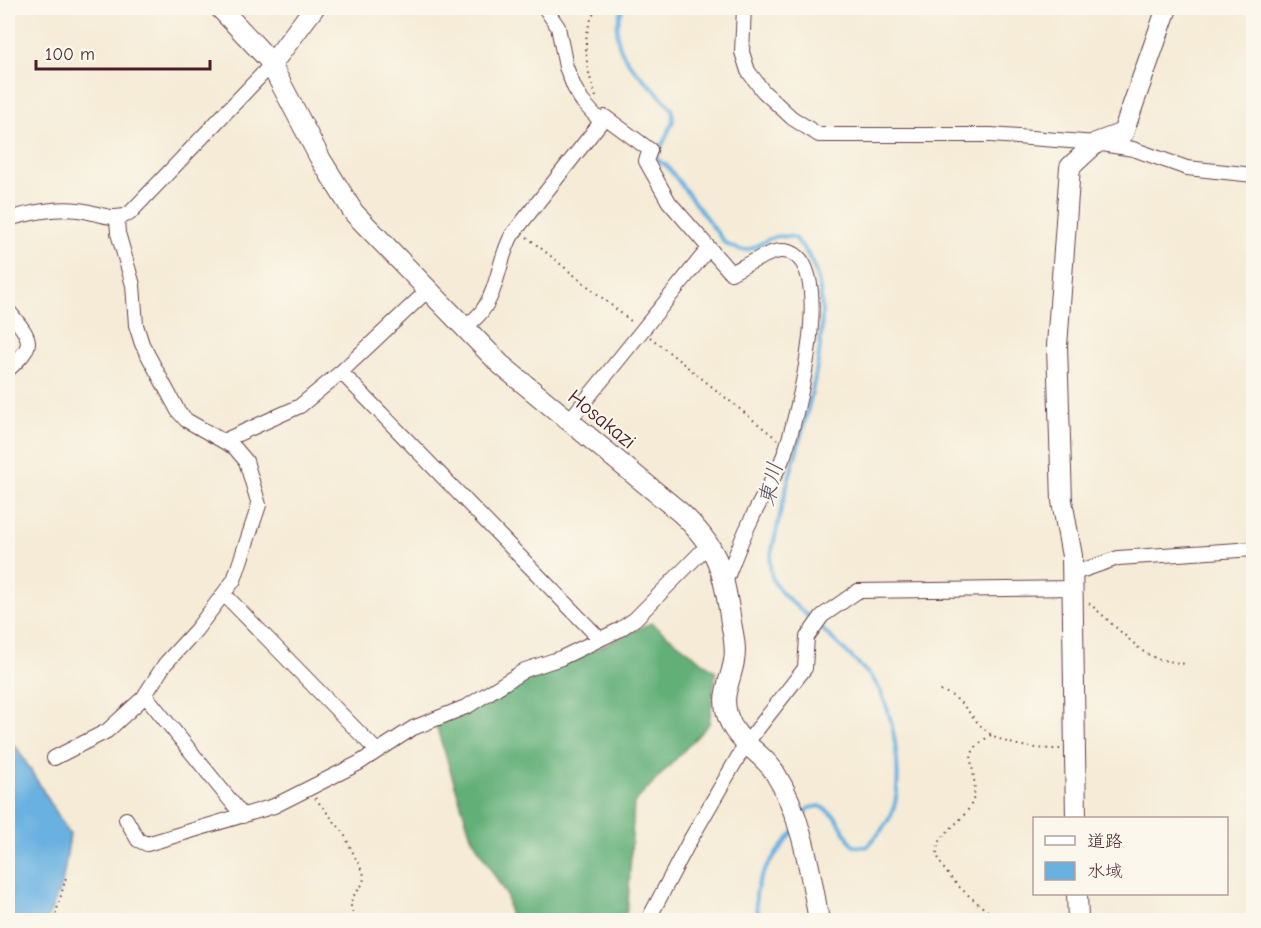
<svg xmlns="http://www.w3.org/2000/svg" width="1261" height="928" viewBox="0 0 1261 928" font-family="'Comic Neue','Klee One',sans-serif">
	<rect width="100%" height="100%" fill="#fbf7ec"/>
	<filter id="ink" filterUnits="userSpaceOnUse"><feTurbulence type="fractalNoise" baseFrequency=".0167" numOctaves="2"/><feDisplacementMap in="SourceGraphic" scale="12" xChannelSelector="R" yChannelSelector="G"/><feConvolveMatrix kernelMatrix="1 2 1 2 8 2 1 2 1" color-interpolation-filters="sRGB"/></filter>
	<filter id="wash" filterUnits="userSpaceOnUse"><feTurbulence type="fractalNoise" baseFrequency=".008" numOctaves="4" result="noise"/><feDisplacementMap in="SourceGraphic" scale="24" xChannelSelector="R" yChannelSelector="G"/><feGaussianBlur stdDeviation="1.35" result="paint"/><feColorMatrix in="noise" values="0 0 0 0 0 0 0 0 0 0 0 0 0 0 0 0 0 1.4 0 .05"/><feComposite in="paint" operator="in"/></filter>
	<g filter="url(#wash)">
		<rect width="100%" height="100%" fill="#f5ebd6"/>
		<path fill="#62af78" stroke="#566752" stroke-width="1.5" d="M651,623L716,672L709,724L634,803L628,905L624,920H510L507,896L471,836L436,725Z"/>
		<path fill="#69b1e1" stroke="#5a6886" stroke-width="1.5" d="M8,739L17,748L70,835L62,884L47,920H8Z"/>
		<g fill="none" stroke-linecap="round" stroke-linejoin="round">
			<path stroke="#69b1e1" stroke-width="4" d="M623,8C601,54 645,75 672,109L673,121L656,159L667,166L725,243C750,258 751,246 774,237C780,235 788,237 794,237C799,243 805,249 808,255C848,323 791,451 778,524C775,539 768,558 771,574C774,591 801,609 813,621
				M802,818L809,808L820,806L835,816L853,846L867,847C876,836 887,826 892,813C905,781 894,704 872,678C856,660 836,643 819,626
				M760,920C745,884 773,859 793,832"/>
		</g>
	</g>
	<g filter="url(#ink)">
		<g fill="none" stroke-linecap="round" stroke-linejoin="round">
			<defs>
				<path id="street" d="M545,8L558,27L566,67L574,87L582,101L601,122
					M744,8L742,52L748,71L763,91L792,118L819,135H991L1096,143L1133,149L1187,168L1254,175
					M8,219C30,213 55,207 78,210C98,212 110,222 129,214L271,65
					M8,310C31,340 38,342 8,370
					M465,328C471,322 478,317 482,311C498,290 499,258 512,235L605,117L650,150L646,161L669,202L731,273C743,267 769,251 781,251C842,250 795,424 784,455C775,478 761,498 751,520C741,540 733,562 725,583
					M341,372L600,639
					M568,422L709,248
					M223,441L300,406L341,372L429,289
					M1072,574L1118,558L1254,549
					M224,594L377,751
					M145,695L243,816
					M54,758L107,731L143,698L165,664L196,630L234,580L259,505L246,461L235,448L186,420L178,411L142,344L136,325L133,285L118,233L117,219
					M126,819L138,840L147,844L274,806L359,763L413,728L468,706L525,670L561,658L619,630L635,619L709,544
					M648,920L689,842L745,745L805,668L807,637L822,616L858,591L1072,588"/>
				<path id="secondary" d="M220,8L268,59L321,160L354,213L500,364L681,513C717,547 723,568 730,616C732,631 737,646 734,661C731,680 721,694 727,714C735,743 763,752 775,773C802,816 810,871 819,920
					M271,65L314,8
					M1076,818L1072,556L1062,501L1057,346L1070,167L1096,143L1123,133L1167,8
					M1077,894L1078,920"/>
			</defs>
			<use href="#street" stroke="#643e45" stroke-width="16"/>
			<use href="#secondary" stroke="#643e45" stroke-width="22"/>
			<path stroke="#643e45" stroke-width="2" stroke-dasharray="1.5 4.5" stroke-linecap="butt" d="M596,97C586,68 579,35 597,8
				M527,237L632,322
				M650,337L777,439
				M1089,603L1142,651L1157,659L1185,664
				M940,691C963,695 972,723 992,735C1012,747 1038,749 1061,749
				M991,735C957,756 978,763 974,795C971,816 948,826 939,843C926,867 984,908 999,920
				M315,798L343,832L364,875C364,896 341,892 356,920
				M1094,919L1254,920
				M54,920L67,874
				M1004,920L1062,919"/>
			<use href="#street" stroke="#fff" stroke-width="14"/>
			<use href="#secondary" stroke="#fff" stroke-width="20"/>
		</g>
	</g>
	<g text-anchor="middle" stroke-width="4.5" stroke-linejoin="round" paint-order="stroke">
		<g font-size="21" fill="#4a1f2b" stroke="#fbf7ec">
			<text transform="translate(602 419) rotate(39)" y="7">Hosakazi</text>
		</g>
		<g font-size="22" font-style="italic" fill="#55526b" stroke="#fbf7ec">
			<text transform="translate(770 484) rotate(-77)" y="8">東川</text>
		</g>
	</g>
	<rect width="1261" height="928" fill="none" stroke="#fbf7ec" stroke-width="30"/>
	<rect x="1033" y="817" width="195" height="78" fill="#fbf7ec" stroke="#b4a19f" stroke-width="1.5"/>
	<rect x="1045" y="836" width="30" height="9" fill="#ffffff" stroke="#b4a19f" stroke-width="1.5"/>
	<text x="1087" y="847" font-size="18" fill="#4a1f2b">道路</text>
	<rect x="1045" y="862" width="30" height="18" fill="#69b1e1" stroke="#b4a19f" stroke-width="1.5"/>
	<text x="1087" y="877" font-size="18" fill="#4a1f2b">水域</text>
	<path d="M36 60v9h174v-9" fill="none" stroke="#4a1f2b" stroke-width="3"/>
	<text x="45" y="60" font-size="18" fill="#4a1f2b" stroke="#fbf7ec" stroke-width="4.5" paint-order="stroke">100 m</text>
</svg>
